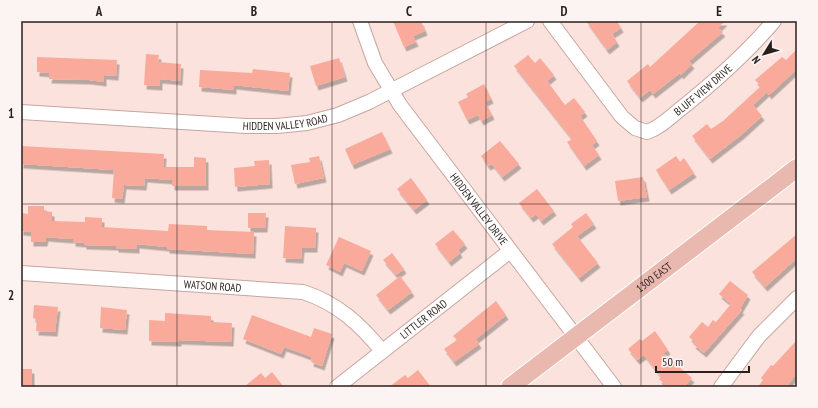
<svg xmlns="http://www.w3.org/2000/svg" width="818" height="408" viewBox="0 0 818 408" font-family="'PT Sans Narrow',sans-serif">
	<defs>
		<filter id="shadow"><feDropShadow dx="2.5" dy="4.5" stdDeviation="0" flood-color="#0004"/></filter>
	</defs>
	<rect width="100%" height="100%" fill="#fce2dc"/>
	<path fill="#f9aa9a" filter="url(#shadow)" d="M393,21H421L425,31L413,36L416,42L404,47Z
		M586,21H617L621,28L612,34L617,42L607,50Z
		M700,21H725L718,28L723,32L689,61L692,64L681,75L680,73L653,94L650,90L640,98L627,81L648,64L650,67Z
		M797,49V69L769,95L767,92L753,105L762,116L741,135L710,159L692,136L707,124L711,129L723,121L761,86L755,80L782,57L786,60Z
		M146,54L159,55L158,62L181,64L180,81L160,79V86L144,85Z
		M528,55L535,63L540,58L554,75L547,81L565,105L574,98L585,112L580,116L597,141L592,145L599,155L584,166L567,142L572,139L514,66Z
		M37,57L117,60L116,76L104,75V82L89,80L49,79L50,73L37,72Z
		M339,58L345,77L316,86L310,66Z
		M253,69L290,73L288,91L234,85V90L199,87L200,70L252,73Z
		M484,84L491,99L485,102L492,115L481,121L478,115L467,120L458,102L468,97L466,94Z
		M382,132L390,149L352,165L345,149Z
		M500,141L519,164L502,177L492,164L488,166L481,156Z
		M21,146L164,154L163,167H194V157L206,158V186H172V180L145,178L144,186L124,185L122,199L112,198L114,170L21,164Z
		M319,156L324,178L295,184L291,165L310,162L309,158Z
		M676,156L680,162L684,158L694,173L669,190L656,170Z
		M269,160L270,184L235,187L234,168L255,166L254,161Z
		M643,177L647,197L618,201L615,181Z
		M411,178L427,200L414,210L397,189Z
		M537,189L554,211L541,221L536,214L531,218L519,203Z
		M28,206H44V211L52,212V221L85,222V217L102,218V227L168,231L169,224L207,226V230L254,232L253,254L167,249V247L137,244V249L116,248V246L84,245V243L73,242V239L57,238L46,237L45,242H31V232L21,231V213L28,214Z
		M248,213H266L265,228H248Z
		M586,213L594,224L577,236L598,263L579,278L552,244L573,227L571,224Z
		M285,226L316,228L315,248H302L301,259L283,258Z
		M453,230L465,244L458,250L460,253L449,262L435,244Z
		M797,234V258L765,287L752,272Z
		M339,237L371,251L362,271L344,263L340,272L326,265Z
		M392,253L404,269L396,275L383,260Z
		M400,276L412,292L388,310L376,295Z
		M730,281L748,295L740,309L742,310L704,353L693,344L695,342L689,337L702,322L708,327L713,320L716,322L731,304L719,294Z
		M496,301L506,315L476,339L479,344L454,362L444,349L457,340L453,336Z
		M34,305L58,307L55,332L36,331L37,319L33,318Z
		M101,307L127,310L125,330L100,328Z
		M165,313L211,316V322L232,323L231,342L179,340V342L149,341V320L165,321Z
		M252,315L311,337L314,328L332,334L322,366L311,362L312,357L284,347L281,354L243,339Z
		M655,331L668,350L663,353L692,378L684,387H668L659,379L661,377L644,355L637,360L628,349L640,339L642,341Z
		M797,340V373L786,387H758L763,380L761,378L771,365L773,366Z
		M21,369H32V387H21Z
		M418,370L431,387H389L405,375L408,378Z
		M272,372L284,387H244L261,373L265,378Z"/>
	<g fill="none" stroke-linecap="round" stroke-linejoin="round">
		<defs>
			<g id="minor">
				<path id="s1" d="M360,21L375,63L400,105L614,387"/>
				<path id="s2" d="M550,21L622,117L635,128L647,132C659,128 668,119 678,111C712,84 746,54 774,21"/>
				<path id="s3" d="M21,112L246,126H277L307,123L338,115L369,102L527,21"/>
				<path id="s4" d="M21,273L303,292C337,303 360,324 382,351"/>
				<path id="s5" d="M337,387L510,251"/>
				<path d="M721,387L759,336L797,298"/>
			</g>
			<g id="major">
				<path id="s6" d="M510,387L797,168"/>
			</g>
		</defs>
		<use href="#minor" stroke="#c6a6a0" stroke-width="16"/>
		<use href="#major" stroke="#fff" stroke-width="20"/>
		<use href="#minor" stroke="#fff" stroke-width="14"/>
		<use href="#major" stroke="#e9b9b0" stroke-width="18"/>
	</g>
	<path fill="none" stroke="#2b1f1d" stroke-width="1" stroke-opacity="0.55" d="M177,21V387M332,21V387M486,21V387M641,21V387M21,204H797"/>
	<g text-anchor="middle" stroke-width="3" stroke-linejoin="round" paint-order="stroke">
		<g font-size="11" fill="#2b1f1d" stroke="#fbf4f2">
			<text dy="4" stroke="none"><textPath href="#s2" startOffset="220">BLUFF VIEW DRIVE</textPath></text>
			<text dy="4" stroke="none"><textPath href="#s3" startOffset="265">HIDDEN VALLEY ROAD</textPath></text>
			<text dy="4" stroke="none"><textPath href="#s1" startOffset="224">HIDDEN VALLEY DRIVE</textPath></text>
			<text dy="4" stroke="none"><textPath href="#s6" startOffset="181">1300 EAST</textPath></text>
			<text dy="4" stroke="none"><textPath href="#s4" startOffset="192">WATSON ROAD</textPath></text>
			<text dy="4" stroke="none"><textPath href="#s5" startOffset="110">LITTLER ROAD</textPath></text>
		</g>
	</g>
	<rect width="818" height="408" fill="none" stroke="#fbf4f2" stroke-width="44"/>
	<g transform="translate(764 54) rotate(233)" stroke="#fbf4f2" stroke-width="3" paint-order="stroke">
	<path d="M0-3L7 15L0 10L-7 15Z" fill="#2b1f1d"/>
	<text y="-6" font-size="11" font-weight="bold" text-anchor="middle" fill="#2b1f1d">N</text>
	</g>
	<path d="M656 366v6h93v-6" fill="none" stroke="#2b1f1d" stroke-width="2"/>
	<text x="662" y="366" font-size="12" fill="#2b1f1d" stroke="#fbf4f2" stroke-width="3" paint-order="stroke">50 m</text>
	<rect x="22" y="22" width="774" height="364" fill="none" stroke="#2b1f1d" stroke-width="1.5"/>
	<g font-size="13" text-anchor="middle" font-weight="bold" fill="#2b1f1d">
		<text x="99" y="16">A</text>
		<text x="254" y="16">B</text>
		<text x="409" y="16">C</text>
		<text x="564" y="16">D</text>
		<text x="719" y="16">E</text>
		<text x="11" y="118">1</text>
		<text x="11" y="300">2</text>
	</g>
</svg>
